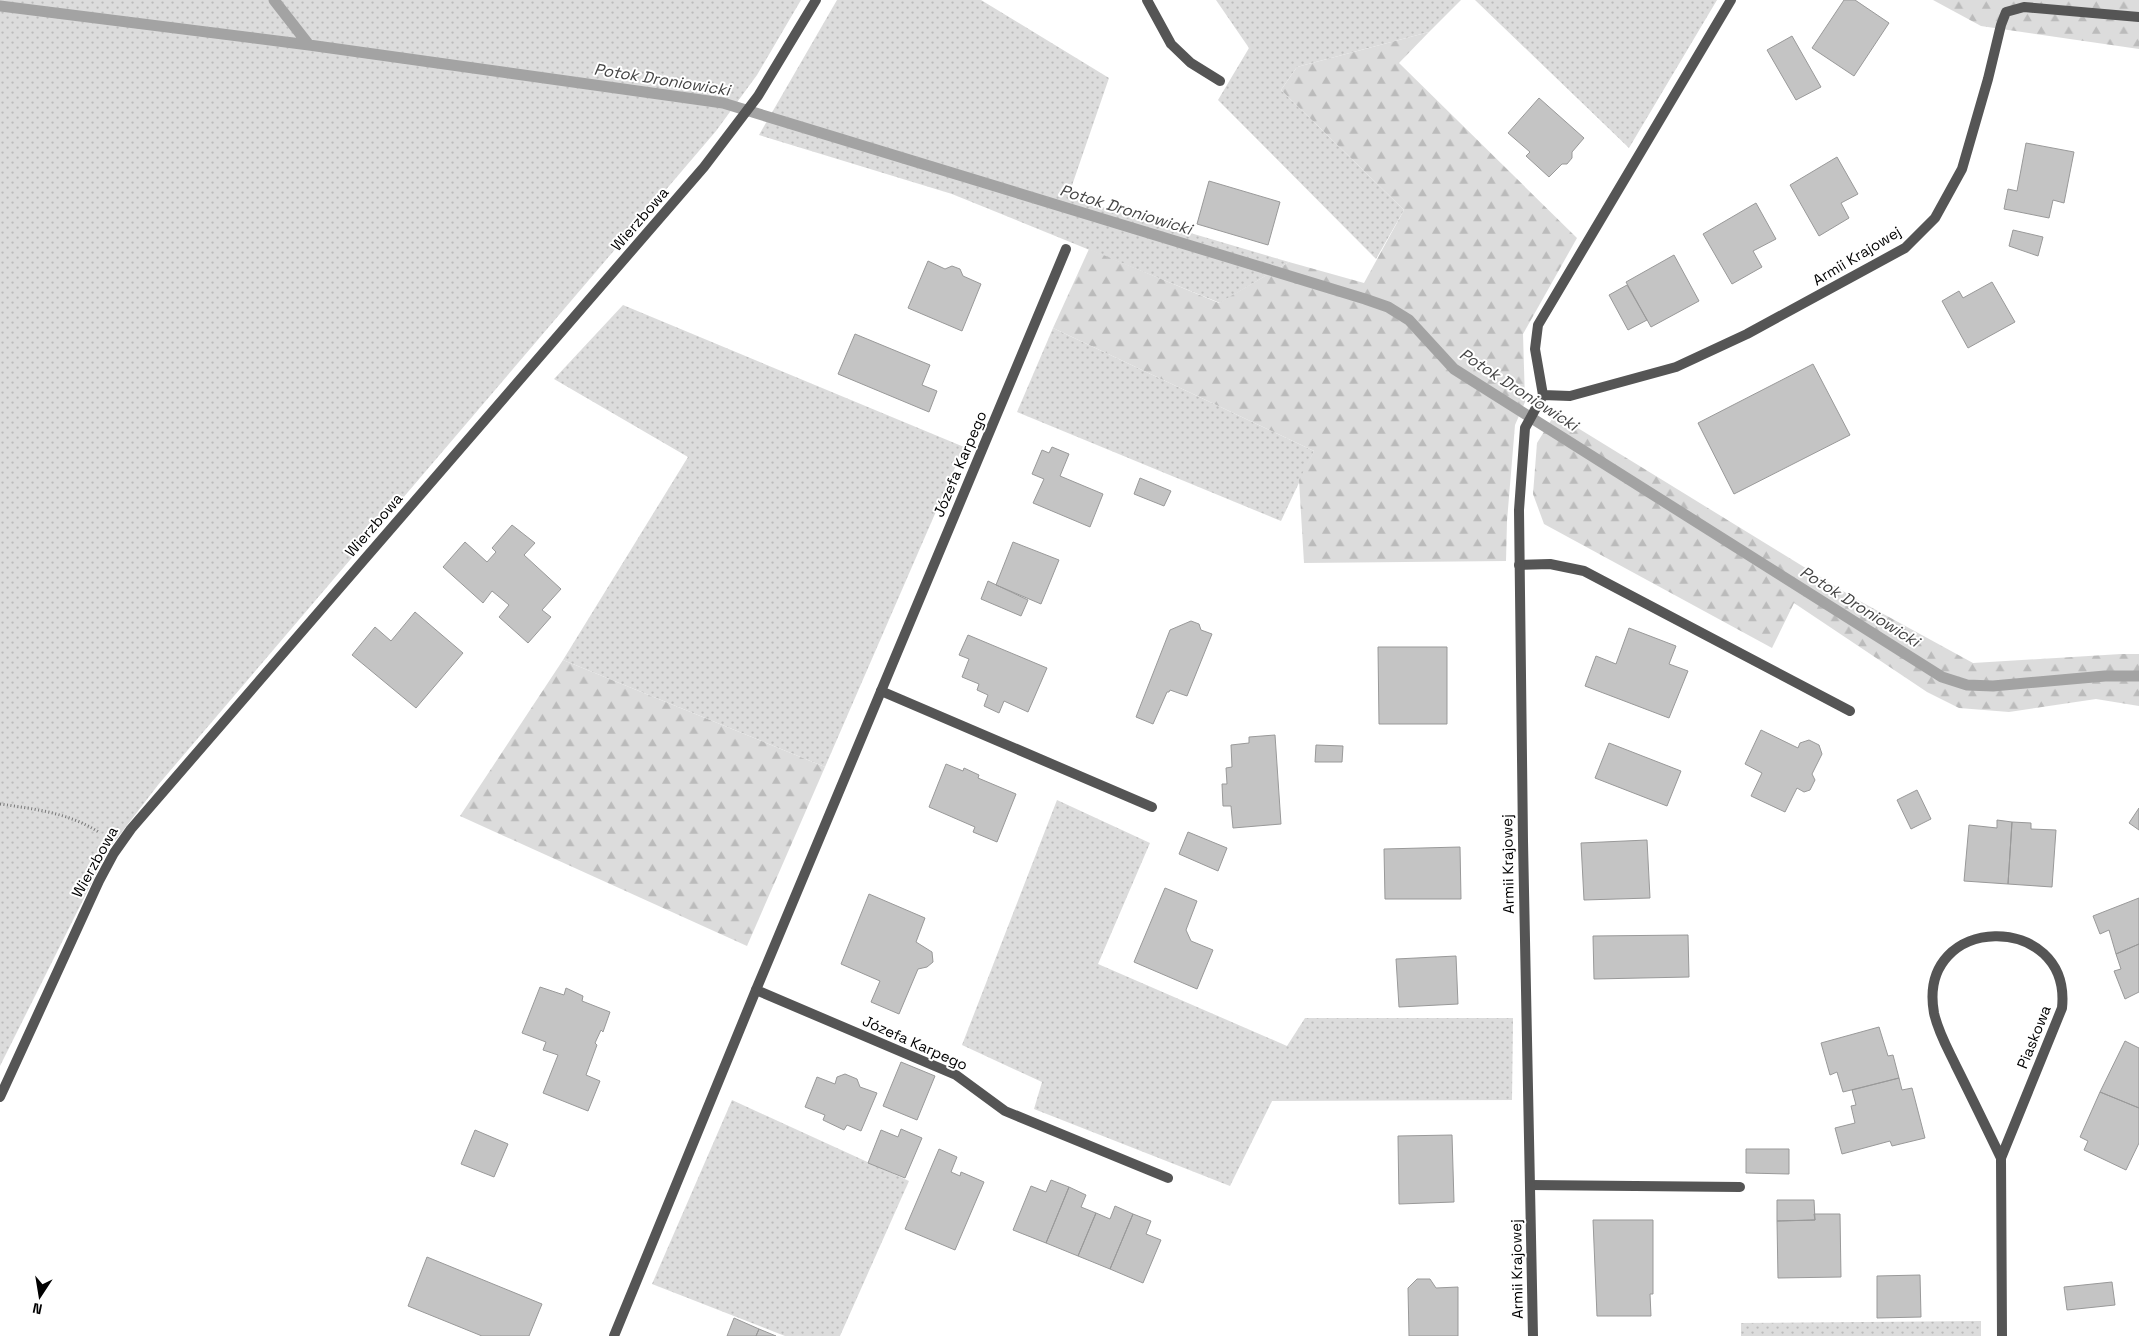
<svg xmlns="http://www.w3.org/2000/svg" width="2139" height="1336" viewBox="0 0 2139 1336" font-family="'Space Grotesk',sans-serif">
	<defs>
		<pattern id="grass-dots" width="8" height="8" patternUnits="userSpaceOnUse" patternTransform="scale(1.25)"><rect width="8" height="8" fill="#dcdcdc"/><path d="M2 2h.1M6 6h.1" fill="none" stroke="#bbb" stroke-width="1.8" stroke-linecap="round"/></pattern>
		<pattern id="forest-firs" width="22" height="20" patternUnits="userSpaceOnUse" patternTransform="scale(1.25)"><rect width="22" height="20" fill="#dcdcdc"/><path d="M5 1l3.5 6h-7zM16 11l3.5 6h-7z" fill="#bbb"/></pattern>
	</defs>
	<rect width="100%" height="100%" fill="#fff"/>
	<path fill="url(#grass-dots)" d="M0,0H801L757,75L716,131L158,785L108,850L0,1066Z
		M837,0H981L1109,78L1068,197L1289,262L1220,303L952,194L759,135Z
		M1216,0H1461L1429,32L1297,67L1281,90L1404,210L1376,259L1218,100L1249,48Z
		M1475,0H1717L1629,148Z
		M623,305L964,447L825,767L563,660L688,457L554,379Z
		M1053,328L1314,451L1281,521L1017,412Z
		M1057,800L1150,843L1098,964L1287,1046L1305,1018H1513L1512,1100L1272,1101L1230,1186L1034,1109L1042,1082L962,1045Z
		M732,1100L909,1181L840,1336H785L652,1284Z
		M1981,1321V1336H1741V1323Z"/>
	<path fill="url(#forest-firs)" d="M1933,0H2139V49L1981,26Z
		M1429,32L1399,63L1577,238L1523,334L1525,402L1515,425L1507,521L1506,561L1304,563L1299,480L1314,451L1053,328L1089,249L1219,303L1289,262L1364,283L1404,210L1281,90L1297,67Z
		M1555,414L1856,599L1973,663L2121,654H2139V706L2096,699L2009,712L1959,708L1927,692L1794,603L1772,648L1544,524L1533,494L1537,443Z
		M563,660L825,767L747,946L460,816Z"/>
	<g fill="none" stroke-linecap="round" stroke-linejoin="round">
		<path stroke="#a3a3a3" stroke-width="11" d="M274,0L309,45
			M0,6L309,45L723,103L1365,299L1388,307L1409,320L1454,369L1942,677L1967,685L1993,686L2105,676H2139"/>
	</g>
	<path fill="#c4c4c4" stroke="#999" d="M1844,0H1855L1889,23L1854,76L1812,48Z
		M1792,36L1821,87L1796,100L1767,50Z
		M1539,98L1584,138L1572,152V158L1567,164H1562L1549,177L1526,156L1530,152L1508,133Z
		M2026,143L2074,152L2064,203L2053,200L2049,218L2004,209L2008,189L2017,191Z
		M1837,157L1858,194L1841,203L1849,218L1819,236L1790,185Z
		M1209,181L1280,202L1268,245L1197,224Z
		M1756,203L1776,239L1753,251L1762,267L1732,284L1703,234Z
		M2013,230L2043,237L2038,256L2009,246Z
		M1674,255L1699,301L1651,327L1626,282Z
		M928,261L945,269L952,266L960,269L963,276L981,284L962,331L908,308Z
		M1992,282L2015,322L1968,348L1942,301L1959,291L1963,298Z
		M1627,285L1647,320L1628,330L1609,295Z
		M855,334L930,365L922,385L937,391L929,412L838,374Z
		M1813,364L1850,435L1734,494L1698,423Z
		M1052,447L1069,454L1060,476L1103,494L1090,527L1033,503L1044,479L1032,474L1042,450L1049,453Z
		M1140,478L1171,491L1164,506L1134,494Z
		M512,525L535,543L524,555L561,589L542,610L551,617L528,643L499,617L509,605L492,591L483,603L443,567L465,542L487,562L496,552L492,548Z
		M1013,542L1059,560L1041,604L996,585Z
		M988,581L1028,600L1021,616L981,599Z
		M415,612L463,653L416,708L352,655L375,627L391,641Z
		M1191,621L1199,624L1201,630L1212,634L1187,696L1170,690L1169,692H1167L1153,724L1136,717L1170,630Z
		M1629,628L1676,646L1669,664L1688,671L1669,718L1585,686L1596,656L1616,664Z
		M968,635L1047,668L1028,712L1004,701L999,713L984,706L988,695L977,690L979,684L962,677L969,659L959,655Z
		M1378,647H1447V724H1379Z
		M1761,730L1798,748L1800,743L1809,740L1819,745L1822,754L1812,774L1815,780L1810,790L1804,792L1797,788L1785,812L1751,796L1762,773L1745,764Z
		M1275,735L1281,824L1233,828L1231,806H1223L1222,784H1227L1226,768L1232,767L1231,745L1249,743V737Z
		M1609,743L1681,771L1667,806L1595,778Z
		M1316,745L1343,746L1342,762H1315Z
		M946,764L963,771L964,768L979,775L978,778L1016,794L997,842L973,832L975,827L929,807Z
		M1917,790L1931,819L1911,829L1897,800Z
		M2139,808V830L2129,823Z
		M1997,820L2012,822L2008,884L1964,881L1969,825L1997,828Z
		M2012,822L2031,823V829L2056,830L2052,887L2008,884Z
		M1188,832L1227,848L1218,871L1179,854Z
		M1647,840L1650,898L1584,900L1581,843Z
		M1460,847L1461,899H1385L1384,849Z
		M1165,888L1197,901L1186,930L1191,941L1213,950L1197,989L1134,962Z
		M869,894L925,918L916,942L932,952L933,962L927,967L918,969L899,1014L871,1002L880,981L841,964Z
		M2139,898V944L2116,954L2109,930L2100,934L2093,916Z
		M1688,935L1689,977L1594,979L1593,936Z
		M2139,944V992L2125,999L2114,971L2121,969L2116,954Z
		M1456,956L1458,1004L1399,1007L1396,959Z
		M540,987L564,995L566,988L583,996L582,1001L610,1012L603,1032L601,1030L595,1043L597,1045L586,1075L600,1081L588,1111L543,1093L558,1055L543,1050L546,1042L522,1033Z
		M1879,1027L1888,1056L1893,1055L1899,1078L1843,1092L1837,1072L1830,1075L1821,1043Z
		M2125,1041L2139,1048V1108L2100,1092Z
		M901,1062L935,1076L917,1120L883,1106Z
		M845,1074L857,1079L860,1087L877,1093L861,1131L847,1125L844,1130L823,1120L825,1115L805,1107L817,1077L835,1084L837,1077Z
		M1899,1078L1902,1090L1912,1088L1925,1138L1892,1146L1890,1141L1842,1154L1835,1128L1855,1123L1851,1106L1856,1105L1852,1090Z
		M2100,1092L2139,1108V1143L2126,1170L2084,1150L2088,1141L2080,1137Z
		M901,1129L922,1138L905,1178L868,1163L881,1130L898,1137Z
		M475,1130L508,1144L494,1177L461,1164Z
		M1452,1135L1454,1202L1399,1204L1398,1136Z
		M939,1149L957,1157L951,1172L960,1176L961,1172L984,1182L955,1250L905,1229Z
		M1746,1149H1789V1174L1746,1173Z
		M1051,1180L1069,1187L1046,1243L1013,1230L1031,1186L1046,1192Z
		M1069,1187L1086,1195L1081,1207L1096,1213L1078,1256L1046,1243Z
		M1777,1200H1814L1815,1220L1777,1221Z
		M1115,1206L1133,1214L1110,1269L1078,1256L1096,1213L1110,1219Z
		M1133,1214L1151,1221L1146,1234L1161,1240L1143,1283L1110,1269Z
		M1814,1214H1840L1841,1277L1778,1278L1777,1221L1815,1220Z
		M1593,1220H1653V1294H1650L1651,1316H1597Z
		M427,1257L542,1304L529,1336H482L408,1306Z
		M1920,1275L1921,1317L1877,1318V1276Z
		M1417,1279H1430L1436,1288L1458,1287V1336H1409L1408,1288Z
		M2112,1282L2115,1305L2067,1310L2064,1287Z
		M734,1318L759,1329L756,1336H727Z
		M759,1329L776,1336H756Z"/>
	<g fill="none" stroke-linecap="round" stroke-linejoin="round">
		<path stroke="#777" stroke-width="3" stroke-dasharray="1 2.5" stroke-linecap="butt" d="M0,804C35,809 70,813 100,833"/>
		<path stroke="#555" stroke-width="10" d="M1147,0L1171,44L1191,63L1220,81
			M1519,565L1550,564L1584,571L1850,711
			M881,691L1152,807
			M756,990L956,1075L1005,1111L1168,1178
			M2001,1158C1986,1127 1971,1096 1956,1066C1948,1049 1938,1032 1934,1013C1916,912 2072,911 2062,1008L2001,1158L2002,1336
			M1530,1185L1740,1187"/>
		<path stroke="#555" stroke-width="10" d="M1543,395L1570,396L1676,367L1747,334L1905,248L1935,218L1962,169L1988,79L2001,25L2006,12L2024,7L2139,17
			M0,1097L99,881L114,853L131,829L704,167L758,96L816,0
			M614,1336L756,990L1066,249
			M1533,1336L1523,841L1519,510L1525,428L1543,395L1535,349L1538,325L1731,0"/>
	</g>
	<g text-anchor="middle" stroke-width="4" stroke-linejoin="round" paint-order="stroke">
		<g font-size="15" fill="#000" stroke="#fff">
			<text transform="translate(640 219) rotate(-49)" y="5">Wierzbowa</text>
			<text transform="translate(1857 256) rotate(-31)" y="5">Armii Krajowej</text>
			<text transform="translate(960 464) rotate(-67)" y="5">Józefa Karpego</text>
			<text transform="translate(374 525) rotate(-49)" y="5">Wierzbowa</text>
			<text transform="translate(95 862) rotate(-61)" y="5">Wierzbowa</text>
			<text transform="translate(1508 864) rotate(-91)" y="5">Armii Krajowej</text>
			<text transform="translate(2034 1037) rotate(-68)" y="5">Piaskowa</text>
			<text transform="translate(915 1043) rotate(24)" y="5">Józefa Karpego</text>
			<text transform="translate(1517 1269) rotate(-91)" y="5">Armii Krajowej</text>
		</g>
		<g font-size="16" font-style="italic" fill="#444" stroke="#fff">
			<text transform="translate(662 79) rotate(9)" y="6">Potok Droniowicki</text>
			<text transform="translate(1126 209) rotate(17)" y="6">Potok Droniowicki</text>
			<text transform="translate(1519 389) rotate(33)" y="6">Potok Droniowicki</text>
			<text transform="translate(1860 606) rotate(32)" y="6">Potok Droniowicki</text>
		</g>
	</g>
	<g transform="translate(40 1296) rotate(192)" stroke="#ffffff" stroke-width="4" paint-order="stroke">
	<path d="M0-4L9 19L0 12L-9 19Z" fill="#000000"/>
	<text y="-8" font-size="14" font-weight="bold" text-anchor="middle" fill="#000000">N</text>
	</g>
</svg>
